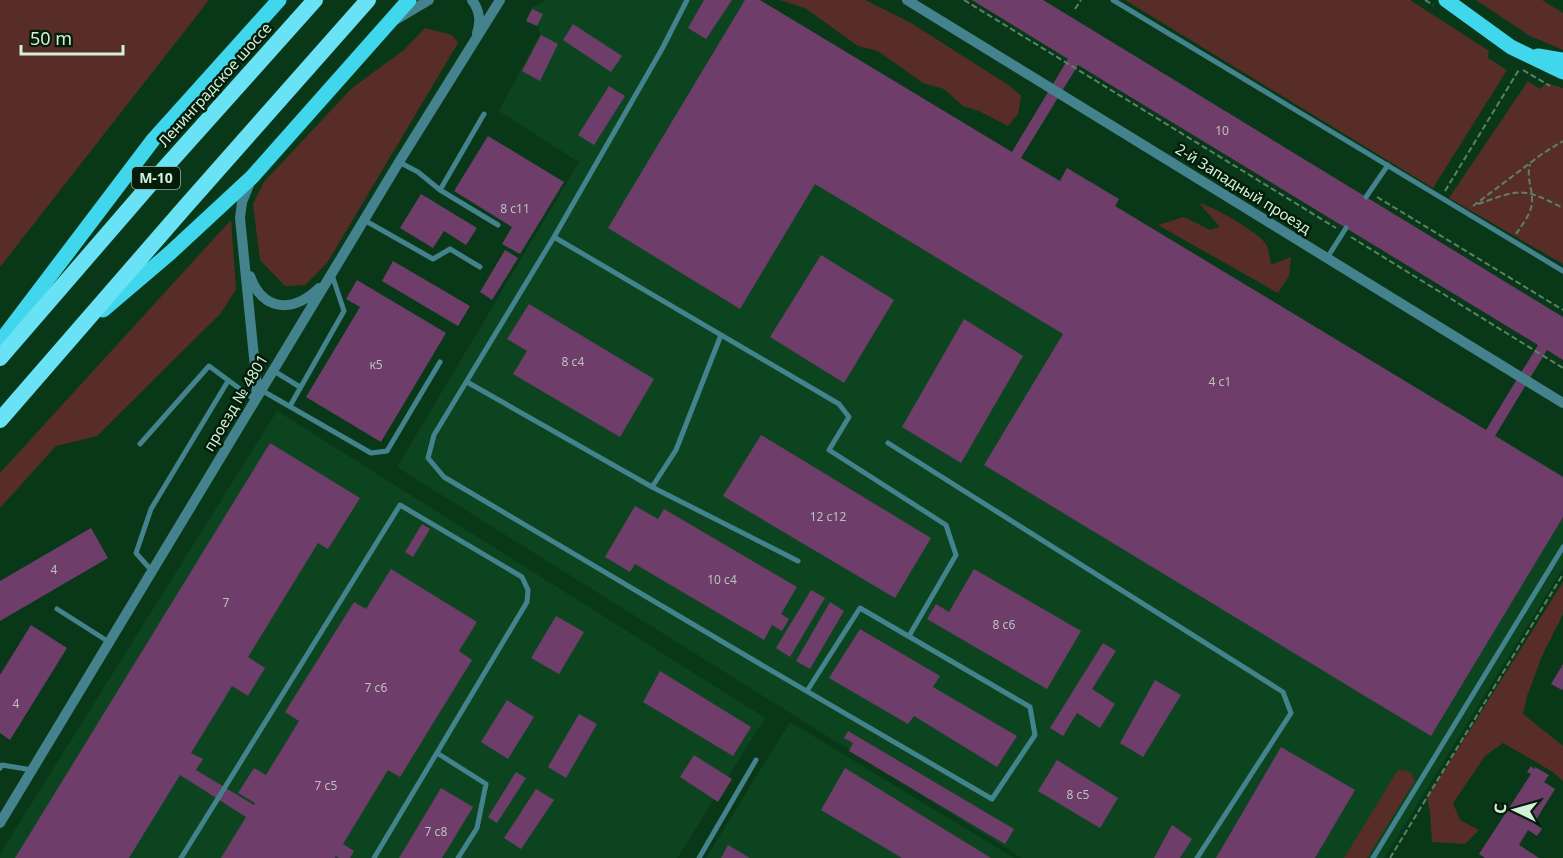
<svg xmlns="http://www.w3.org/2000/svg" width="1563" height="858" viewBox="0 0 1563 858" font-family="'Noto Sans',sans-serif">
	<rect width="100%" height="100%" fill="#093819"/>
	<path fill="#0d4420" d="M546,0H760L1059,181L1067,168L1119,199L1115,206L1563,476V568L1384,858H1022L397,467L579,162L499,111L540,34L538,26L526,19L533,7Z
		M277,411L765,718L677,858H0V854Z
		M790,722L1014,858H706Z"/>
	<path fill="#592d27" d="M0,0H209L0,267Z
		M780,0H865L911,23L1010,86L1021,96L1018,114L1008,126L979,111L963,106L944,89L923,83L878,51L858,46L805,8Z
		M1125,0H1410L1489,51L1488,58L1507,70L1433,188Z
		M1476,0H1542L1563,13V50L1530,36Z
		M425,28L452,35L458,43L327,263L305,285L285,286L260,260L253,204L264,182L352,88L404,50Z
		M1528,81L1540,89L1546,83L1563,88V264L1449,198Z
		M1199,203C1214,207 1261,233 1267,246C1269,252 1270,259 1271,265L1291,257L1289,276L1278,293L1158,225L1184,217L1210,230L1220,227Z
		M231,220L236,289L221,313L97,436L56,446L0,508V473Z
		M1563,582V614L1542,656L1527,696L1523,714L1563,746V781L1553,772L1503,743L1485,756L1453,803L1460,820L1479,830L1465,844L1432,842L1430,811L1427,798Z
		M1398,770C1408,770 1413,771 1414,782L1367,858H1344Z"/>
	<path fill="#6e3d6a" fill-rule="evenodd" d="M704,0H732L706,39L688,28Z
		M745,0H760L1012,152L1068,59L972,0H1043L1563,317V360L1547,350L1495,436L1563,477V517L1431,736L984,465L1063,334L815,184L740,309L608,228ZM1078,65L1538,345L1486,430L1115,206L1119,199L1067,168L1060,181L1021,158Z
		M532,9L543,14L537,26L526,21Z
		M573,24L622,56L611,72L563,40Z
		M541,35L558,44L540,81L522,71Z
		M609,86L625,96L594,145L578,135Z
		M488,136L564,182L520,254L502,244L512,227L454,191Z
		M421,194L477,228L466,245L444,231L433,248L400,228Z
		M505,250L518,258L492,300L480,292Z
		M821,255L894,300L844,383L770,337Z
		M393,261L470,306L458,326L382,281Z
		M357,280L446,333L381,442L306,397L360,307L346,299Z
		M529,304L654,379L620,437L513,374L527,351L507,339Z
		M964,319L1023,356L961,463L902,427Z
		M761,435L931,538L895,598L723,496Z
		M270,443L360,498L328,549L318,543L248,657L265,668L248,696L232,686L191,753L203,759L196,770L254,805L255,803L238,793L254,768L266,775L299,721L285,712L354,602L366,609L391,569L477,622L459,651L472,660L400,777L388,770L343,844L354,851L350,858H339L336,856L335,858H221L246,817L180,775L129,858H15Z
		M635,506L658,519L664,509L797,587L781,614L789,619L782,631L772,625L764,640L635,564L630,572L605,557Z
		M422,524L430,529L413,557L405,552Z
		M91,528L108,558L0,621V581Z
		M974,569L1081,631L1047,689L927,619L936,604L949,612Z
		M811,590L825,598L790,657L776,648Z
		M830,602L844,611L810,669L796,661Z
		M556,616L584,632L559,674L531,658Z
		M31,625L67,648L10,740L0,733V675Z
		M860,629L940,676L933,687L1017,736L997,767L914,716L908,724L829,678Z
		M1103,643L1116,651L1092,689L1115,704L1100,728L1077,713L1063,736L1050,728Z
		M1563,664V689L1562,690L1551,684Z
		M660,671L751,727L733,756L643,702Z
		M1155,680L1181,695L1143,757L1120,743Z
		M507,700L534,717L508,759L481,742Z
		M579,714L597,724L566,778L548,767Z
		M848,731L1014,829L1005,844L849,751L853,743L844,738Z
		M1281,747L1355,790L1315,858H1216Z
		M694,755L732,779L718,802L680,777Z
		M1057,760L1118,798L1100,828L1038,791Z
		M1531,766L1534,769L1535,767L1549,775L1544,782L1555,789L1534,823L1542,829L1537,836L1528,830L1519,845L1539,858H1485L1479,854L1531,774L1527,772Z
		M845,768L991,858H902L821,810Z
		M516,772L526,778L497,823L488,817Z
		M441,788L473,807L442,858H399Z
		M536,789L554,800L521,849L504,838Z
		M1172,825L1192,839L1180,858H1154Z
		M728,845L750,858H721Z"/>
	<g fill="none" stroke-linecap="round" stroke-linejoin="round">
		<path stroke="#5a8266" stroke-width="2" stroke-dasharray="6 3" stroke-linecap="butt" d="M964,0L1336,228
			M1425,0L1433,5
			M1075,9L1081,0
			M1523,70L1550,86
			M1445,191L1520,68
			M1377,197L1563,310
			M1478,204C1521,189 1522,187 1563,208
			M1473,206L1542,154L1563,141
			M1516,234C1522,225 1531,214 1532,203C1533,188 1526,180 1530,164
			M1351,237L1563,368
			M1390,858L1563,574"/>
		<path stroke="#44838d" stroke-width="5" d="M687,0L662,49L554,237L434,435L428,458L444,477L755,661L992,799L1035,735L1030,707L860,608L807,691
			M1113,0L1563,271
			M399,162L418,172L440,190L498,225
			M440,190L484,114
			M1366,197L1388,165
			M364,220L433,259L450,249L480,267
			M554,237L839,404L849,417L829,450L946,525L956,555L909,636
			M1327,258L1346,228
			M721,335L676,450L652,487L798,561
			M274,371L300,387
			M467,382L652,487
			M261,390L371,453L387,451L440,362
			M290,406L344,311L332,275
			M888,443L1283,692L1291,713L1197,858
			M140,444L209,366L255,400
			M152,571L136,553L151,509L228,381
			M57,609L109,642
			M437,753L486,784L477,828L458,858
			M0,768L2,765L32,770
			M181,858L400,505L522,577L528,590L527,602L374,858
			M699,858L756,760
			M1373,858L1563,547"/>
		<path stroke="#44838d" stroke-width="10" d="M472,0C480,11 481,21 477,33
			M907,0L1563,403
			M397,19L429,0
			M251,180L242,202L240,218L257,387L256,395
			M250,276C263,312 293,313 319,288
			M0,823L399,162L500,0"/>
		<path stroke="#40d7ed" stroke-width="15" d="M1446,0L1511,47L1563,72
			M1538,56L1563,60
			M103,310L170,253L252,177L409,0
			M0,342L153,140L279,0"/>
		<path stroke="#6ae2f6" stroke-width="16" d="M0,358L153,181L315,0
			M0,420L185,207L368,0"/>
	</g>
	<g text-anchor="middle" stroke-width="5" stroke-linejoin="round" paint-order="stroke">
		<g font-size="12" fill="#b9c3bc">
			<text x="1222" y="135">10</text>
			<text x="515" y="213">8 с11</text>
			<text x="573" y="366">8 с4</text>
			<text x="376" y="369">к5</text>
			<text x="1220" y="386">4 с1</text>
			<text x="828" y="521">12 с12</text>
			<text x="54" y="574">4</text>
			<text x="722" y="584">10 с4</text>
			<text x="226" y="607">7</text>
			<text x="1004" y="629">8 с6</text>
			<text x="376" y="692">7 с6</text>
			<text x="16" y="708">4</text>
			<text x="326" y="790">7 с5</text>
			<text x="1078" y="799">8 с5</text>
			<text x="436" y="836">7 с8</text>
		</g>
		<rect fill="#041c0a" stroke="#94b09a" stroke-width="1.5" x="132" y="167" width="48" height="22" rx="4.5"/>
		<g font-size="14" font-weight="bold" fill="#d2f0d7">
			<text x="156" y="183">М-10</text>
		</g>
		<g font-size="15" fill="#d2f0d7" stroke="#041c0a">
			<text transform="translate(215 85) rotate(-48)" y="5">Ленинградское шоссе</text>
			<text transform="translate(1243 189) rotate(32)" y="5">2-й Западный проезд</text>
			<text transform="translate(236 403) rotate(-59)" y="5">проезд № 4801</text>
		</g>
	</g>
	<g transform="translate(1515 810) rotate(275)" stroke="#041c0a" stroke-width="4.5" paint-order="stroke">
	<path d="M0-4.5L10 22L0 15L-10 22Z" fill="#d2f0d7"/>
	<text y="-9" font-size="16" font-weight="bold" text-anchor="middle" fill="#d2f0d7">С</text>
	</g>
	<path d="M21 45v9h102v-9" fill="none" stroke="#d2f0d7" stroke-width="3"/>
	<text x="30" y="45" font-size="18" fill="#d2f0d7" stroke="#041c0a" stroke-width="4.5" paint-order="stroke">50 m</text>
</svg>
